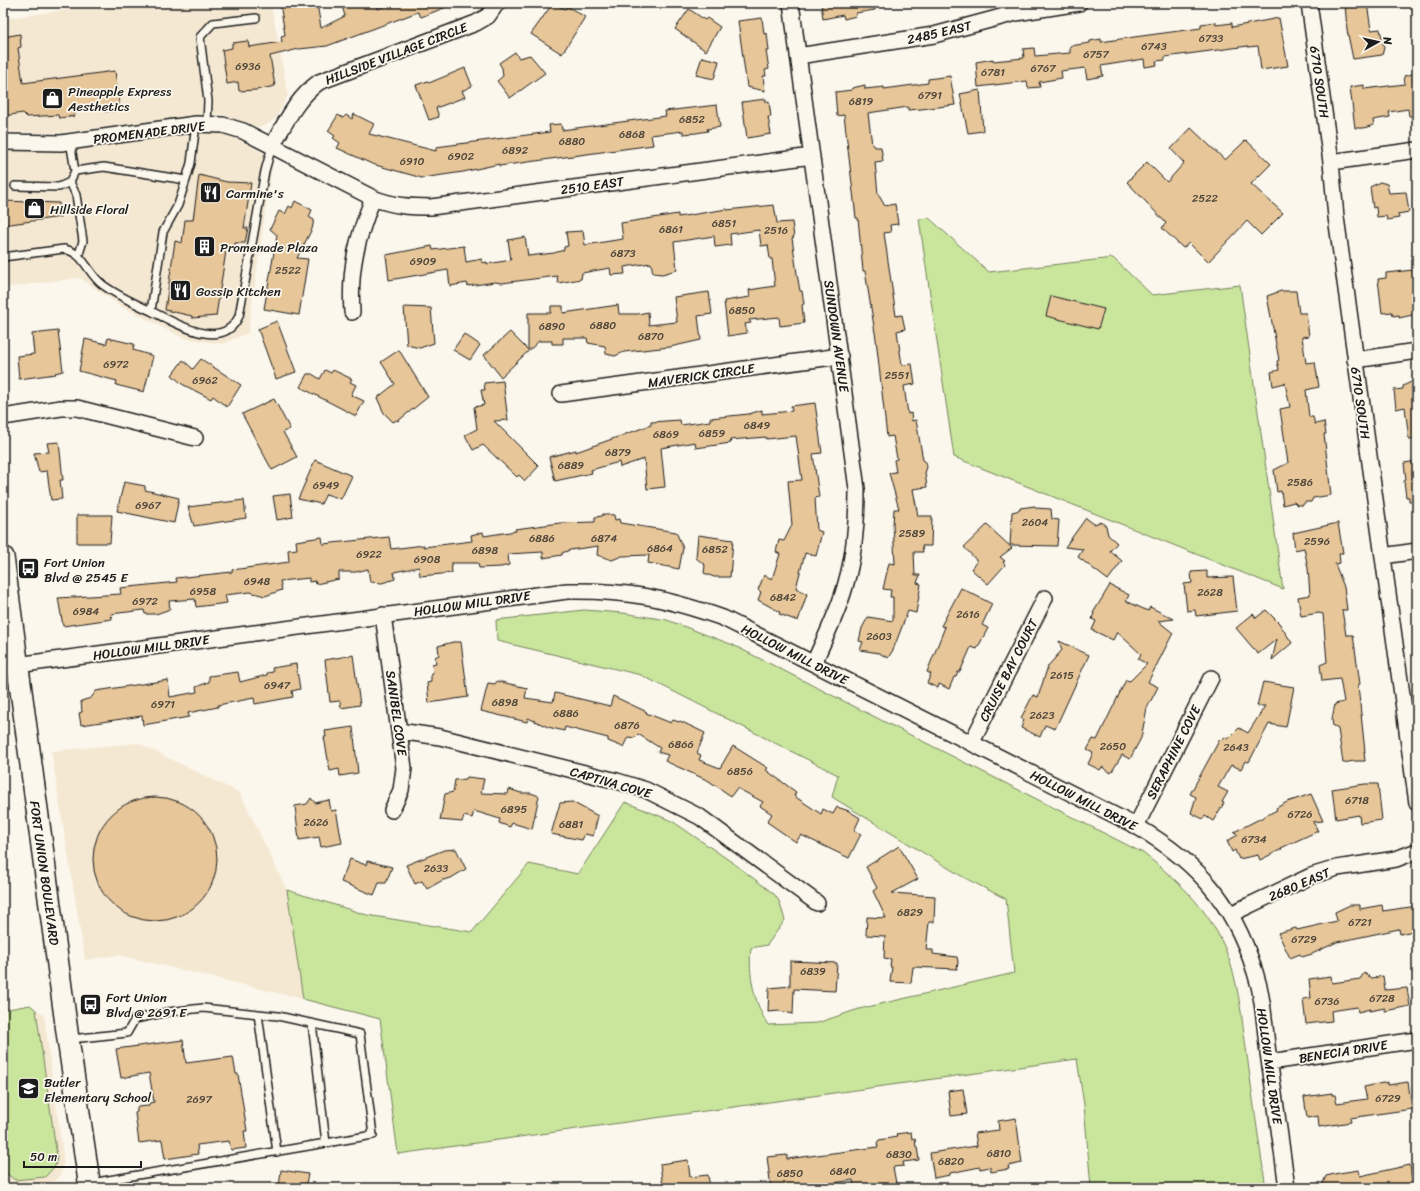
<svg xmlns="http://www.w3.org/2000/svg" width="1420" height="1191" viewBox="0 0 1420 1191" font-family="Sriracha,sans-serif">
	<rect width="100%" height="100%" fill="#fbf7ec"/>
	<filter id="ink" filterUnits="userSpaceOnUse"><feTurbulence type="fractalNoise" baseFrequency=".025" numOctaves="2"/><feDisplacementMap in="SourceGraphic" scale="8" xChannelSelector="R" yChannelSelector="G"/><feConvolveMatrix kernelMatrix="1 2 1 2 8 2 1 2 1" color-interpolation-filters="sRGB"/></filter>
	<g filter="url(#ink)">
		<path fill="#f5e8d3" d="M111,3H271L288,95L276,118L265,126L256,127L224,115L213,114L61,133L3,132V19Z
			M206,132L224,134L237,139L273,158L248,333L222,344L183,338L119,305L82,279L77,278L3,288V150L66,151Z
			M138,743L240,793L287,890L303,999L118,955L85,960L51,751Z
			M30,1005L44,1015L64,1163L60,1176L48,1185L24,1188H3V1010Z"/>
		<path fill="#cae69d" stroke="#73815c" d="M929,218L989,272L1113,258L1152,295L1240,285L1283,589L954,457L919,219Z
			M584,610L623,613L667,620L733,645L1143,853C1173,877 1198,898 1217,932C1238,969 1241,1014 1247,1055C1253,1100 1259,1144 1266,1188H1091L1084,1105L1077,1059L398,1154L380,1019L303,999L287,890L367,915L472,932L529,864L578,874L625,802L672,821L736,865L774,894L779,901L785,920L767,945L751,948C748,973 754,1003 768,1025L817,1023L859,1009L1014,973L1006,899L963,877L832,797L838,775L641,675L497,641L496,620Z
			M30,1005L36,1010L57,1157L55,1166L45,1177L15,1180L3,1171V1010Z"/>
		<path fill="#e7c699" stroke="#1c1c1c" d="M280,3H317L321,28L345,16L341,3H376L378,9L391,3H454V4L421,17L418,12L327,46L299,49L270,56L275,86L256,90L239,91L238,82L227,84L222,50L232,48V43L248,41L249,47L282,42L281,36L285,35Z
			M553,3L565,9L567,6L585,17L562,54L531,34Z
			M821,3H874L875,10L856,13V16L844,19L843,15L823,19Z
			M1345,3H1367L1371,30L1380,29L1384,48L1382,55L1353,59L1347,30Z
			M689,9L705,20L707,18L720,27L706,51L675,29Z
			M762,18L764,34L767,33L769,51H766L769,69L765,70L766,76H763L765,91L747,87L738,21Z
			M1279,18L1288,66L1261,70L1258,46L1248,47V46L1165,57V60L1156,61L1157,65L1145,67L1144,59L1101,66L1103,76L1087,79L1085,68L1061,71L1062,78L1039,82L1040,87L1028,88L1027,81L978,87L976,62L993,59V61L1024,58L1023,49L1034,48L1035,56L1070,53V46L1090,43V41L1101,39V42L1127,38L1201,28V24L1216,22V25L1232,23V27Z
			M20,34L21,47L18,48L23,83L115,71L120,110L104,112L102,106L74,110L75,116L59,118L58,115L27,117L23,113L3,116V37Z
			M515,52L519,58L530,55L545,73L510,98L497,81L503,76L502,68L499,63Z
			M702,57L719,61L714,79L696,75Z
			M465,68L472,86L462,91L465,97L436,108L439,117L429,120L416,85L428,81L429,83Z
			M1417,73V116H1409L1408,109L1389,112L1390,117L1373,120L1374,125L1364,128H1355L1350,87L1364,85V89L1405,84L1404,76Z
			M950,76L955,105L921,109L908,110V107L868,113L872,145H874L875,147H881L883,161L875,162L878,194L885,206L895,204L898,224L890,225L891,232L884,233L896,316L902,315L905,329L897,331L902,365L912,364L915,384L904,386L908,414L911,413L912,421L916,420L923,460L926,462L927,467L925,473L927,487L913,489L918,516H932L931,546H922L923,552H914L915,575H920L917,583L921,584L916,613L908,611L893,650L888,658L879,653L860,650L863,642L859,641L862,628L868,617L893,621V597H890L891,590L883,589L889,563L895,564L893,524L894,509H899L889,473L896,472L894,460L897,459L893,436L887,437L876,339L865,271H863L858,218H856L844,115L837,116L835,92L852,90V88L865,85V89L884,87V89L928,83V79Z
			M980,90L983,131L968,133L960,94Z
			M766,99V102H769L771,117H768L771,134L747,138L742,102Z
			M717,105L720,127L707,129L708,131L696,133L683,134V131L651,135L653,145L499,166V164L463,172L422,178L372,164L337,148L340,143L333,138L335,136L328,131L338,115L343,118L346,115L352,119L354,114L374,124L369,134L436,151V147L550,132L549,125L561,124L562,130L591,126L666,116L665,111Z
			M1191,128L1225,160L1246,140L1271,164L1251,184L1283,213L1261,235L1247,221L1208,262L1189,243L1183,248L1162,228L1166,223L1127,182L1147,162L1167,182L1184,163L1171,149Z
			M199,175L227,182L251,183L244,228H248L245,243H235L234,250L226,251L216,316L192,318V316L165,310L175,241L182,243L185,220H193Z
			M1380,182L1387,184L1389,193L1406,192L1409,212L1398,214L1399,218L1387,220L1386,216L1377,217L1376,207L1373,208L1370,187Z
			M3,201L59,203L61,217L3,225Z
			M295,201L312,210L309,217L314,220L312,229L297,258L308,259L299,315L264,309L277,235L270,229L279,211L285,214L289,206L292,208Z
			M774,205L777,223L792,222L794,237L792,238L797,274L800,291H802L804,304L802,305L804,323L780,326L779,317L749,320L751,323L745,324L747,333L728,336L724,301L750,297L749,290L775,286L772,259H770L768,245L761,246L759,230L730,234L731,245L715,247L714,236L674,242L677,270L662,274L653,273L651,263L624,267L625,274L611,275L610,268L582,273L581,279L558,283L557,276L502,283L495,282L468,286L467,283L450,286L448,270L389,280L386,255L432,246L433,250L464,246L466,262L482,259V263L487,262V264L511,260L508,240L525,237L528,256L554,253L564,250V247L568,246L566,232L583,231L585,245L623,239L621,223L678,214V217L727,209V210Z
			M1413,270L1417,298V314L1399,318V315L1393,316L1392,312L1382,313L1378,279L1386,278V273Z
			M1281,291H1296L1299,313H1306L1309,336L1302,337L1306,363L1315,362L1319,387L1306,390L1309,417H1313L1315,424L1324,422L1326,434H1324L1331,495L1313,498L1311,502H1305L1303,505H1297L1294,502L1283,505L1281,491L1277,492L1274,470L1288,463L1280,409L1290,407L1285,383L1273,386L1271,372L1279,370L1277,361L1279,360L1267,296Z
			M709,292L712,314L698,316L701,340L670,347L624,352L615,356L606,354L605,346L588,343L587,338H563V344H552V341H539L501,377L484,355L510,332L528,350V313H551V306H563V313L618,305L619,314H638L648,312L649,325L677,322L674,297Z
			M1051,296L1104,309L1098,329L1046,316Z
			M404,307L431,308L434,343L420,348L407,345Z
			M277,321L296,372L276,379L258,329Z
			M58,331L63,371L55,373L56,374L19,379L17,356L34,354L32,334Z
			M464,334L480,345L470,360L453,350Z
			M108,338L134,344L133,350L153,356L144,392L116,385L117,381L79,371L85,339L106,344Z
			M399,350L428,397L398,421L397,420L393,422L384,413L377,398L395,384L381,362Z
			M201,359L241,385L227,407L213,396L211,399L182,384L172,375L183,360L193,369Z
			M325,370L331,373L333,370L352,379L350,382L356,385L351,395L364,401L356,416L300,387L307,374H312L320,379Z
			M1417,379V439H1409L1405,407L1396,409L1394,390L1403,389V386Z
			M503,381L508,420L494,421L539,466L525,481L519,475L517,477L483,445L473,450L465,435L477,429L474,407L484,405L481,390H485L484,383Z
			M274,399L290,429L283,432L297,457L272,470L242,414Z
			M815,403L822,453L813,454L819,497L815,498L817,530L822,532L816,556L805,553L796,588L807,594L798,621L779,614L780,612L758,600L761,592L758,590L764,575L772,579L780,554L776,552L779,540L784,541L792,525L788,481L802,480L796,436L766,439V437L730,440L731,443L696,448L695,442L661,448L665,487L647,489L644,459L620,467L619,462L591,470L592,473L555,481L549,457L576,450V452L651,425V422L680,420L681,425L710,421V418L749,414L762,410V414L792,411L791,406Z
			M59,442L63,480H60L62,499L51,500L47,471L39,472L34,453L49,452L47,443Z
			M315,460L352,476L341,499L326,494L321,504L298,499Z
			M1417,461V501H1409V497H1406L1404,481L1406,480L1404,463Z
			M124,482L145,486V490L179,498L174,523L117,511Z
			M290,494L293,517L277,520L273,496Z
			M244,500L246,518L194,526L188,507Z
			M1035,506V508L1051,509L1052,519L1059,520L1057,546L1010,545L1012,512L1020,510V508Z
			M603,514L614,515L615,520L619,519L620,523L676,532L683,548L679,569L648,563L649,555L622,556L612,560L597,555L598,546L570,550L562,553V555L543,558V552L508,554L509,565L501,567L479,568L478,563H451L452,573L420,576L419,567L394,572L395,579L382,583L370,582L368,569L356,572H339V579L316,584L315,581L309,582V578L280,581L282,590L265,596L250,592L225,595L227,603L196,607L195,599L169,601L170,609L156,614H145L144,610L111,614L112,619L63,626L58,598L121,594L120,588L177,582L176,578L232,572V570L289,562L288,550L297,549L296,541L322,537L323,544L389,537L391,549L424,545V547L472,541L471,535L483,532L484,536L516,531L515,529L560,523L595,522V517L602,516Z
			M77,515H112L110,543H77Z
			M1086,518L1094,524L1101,522L1106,526L1108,535L1117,543L1110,551L1122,561L1108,580L1078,557L1083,549L1065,547Z
			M1338,523L1343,553H1339L1340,563L1335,564L1344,587L1347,610H1342L1346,635H1353L1360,684L1358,685L1365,752H1364L1365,761H1354L1343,763L1338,729L1333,726L1332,719L1335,704L1344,702L1340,679L1322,681L1320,665L1327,662L1323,614L1319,613L1301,616L1298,597L1310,595L1308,568L1304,548L1295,550L1293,533Z
			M987,525L1012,548L1000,557L1005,561L1003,562L1005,565L988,584L971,569L977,561L964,547Z
			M698,535L733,540L730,577H714L704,573L705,565L696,558Z
			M1207,571V578L1233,577L1237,611L1196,616L1195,610L1187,611L1184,584L1192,583L1191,572Z
			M1110,585L1129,595L1126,601L1148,611L1150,607L1174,619L1158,621L1173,633L1148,682L1158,687L1147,708L1141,738L1130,759L1122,755L1111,773L1102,767L1100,770L1088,764L1093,753L1087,750L1093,739L1097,740L1126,680L1130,681L1147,664L1138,659L1141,654L1117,632L1113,640L1092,630L1096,621L1092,619L1094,613H1093Z
			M961,588L992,604L982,625L988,628L977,649L971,647L960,672H958L956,677H954L949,689L939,684L938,688L927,683L931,674L927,672L945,627L941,626Z
			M1266,610L1279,623L1292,643L1272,660L1277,639L1258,654L1236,628L1253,614L1256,618Z
			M1059,641L1089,655L1055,729L1045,725L1040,737L1021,728L1024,720L1021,718L1033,695L1038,697L1048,666L1062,650Z
			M453,642H461L468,697L429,703L427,683L431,682V675L433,674L432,664L436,663L435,657L439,655L438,646Z
			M353,655L360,705L341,708L340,701L330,702L325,660Z
			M296,664L300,689L292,691L293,697L255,704L254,698L218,705V707L188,713L189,717L143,725L142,716L81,725L79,713L82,712L81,701L91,698L96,691L168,680L170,697L197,692L196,687L209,682V676L238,672L240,682L267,675V673L273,672L272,668Z
			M497,681L527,688L525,698L553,702L555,693L610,706L613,696L647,712L646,713L671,723L673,720L679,722L680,721L705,733L697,753L701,755L699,760L720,768L733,746L768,768L766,770L796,792L794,796L821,814L823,809L833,814L837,807L849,811L860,818L854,831L861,834L849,858L801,835L796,842L767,822L772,814L760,806L763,802L737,788L731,796L709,781L665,761L668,755L658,752L660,748L638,734L634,738L628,737L623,747L608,741V738L565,727L564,731L548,727L528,718L527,722L481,711L488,683L495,684Z
			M1263,682L1294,687L1286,727L1269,724L1249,762L1245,761L1241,769L1231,765L1218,787L1228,792L1222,802L1224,803L1213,821L1205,816L1203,819L1191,813L1196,797L1190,794L1220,739L1221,740L1225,737L1228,739L1239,728L1248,733L1265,706H1257Z
			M353,727L358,773L340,776L339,769L330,771L324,737H326L325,731Z
			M467,777L484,779L481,793L508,794L509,789L521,793H531L539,796L532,829L512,823L510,827L499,823L500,819L474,811L472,818L464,816L462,822L440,820L445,794L453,792L455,780L466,779Z
			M1365,784H1378L1382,820L1360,823L1359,815L1336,819L1332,789Z
			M1311,794L1323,821L1313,822L1318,831L1281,848L1282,849L1260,860L1258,855L1239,859L1235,850L1232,852L1227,841L1238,835L1234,832L1277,810L1276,808L1287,802Z
			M93 859a62 62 0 1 1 124 0a62 62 0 1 1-124 0Z
			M311,798L315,803L329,800L331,811L336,810L342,843L321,847L319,837L299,840L295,806L307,804Z
			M572,802L598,816L593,836L585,834L582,840L551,834L560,803Z
			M899,846L918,879L892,893L935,896L934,922H929L926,950H933V954L957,957L958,962L957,969L913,967L911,983L890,982L892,967H890L891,959L884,958L885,936L866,935L867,917L886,918L873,891L877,888L866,867Z
			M456,849L466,869L451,878L443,880L427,889L422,881L415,884L406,865L444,850Z
			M350,859L366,865L367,861L392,867L386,883H379L374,895L341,882Z
			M1350,905H1360V909L1382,905L1383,911L1417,906V930L1400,934L1399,929L1337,942L1312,954L1302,957L1300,954L1290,958L1278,933L1296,928L1297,930L1337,921L1335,912Z
			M790,961L837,963L835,991L794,989L793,1014L780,1011L768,1012L769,988L790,986Z
			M1364,973L1372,978L1383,976L1385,990L1407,988L1410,1006L1385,1011V1008L1369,1011L1370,1009L1358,1012L1357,1007L1331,1011L1332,1021L1306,1024L1303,999L1311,998L1309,979L1331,976L1332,983L1360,979Z
			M183,1040L186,1063L233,1057L236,1074H238L247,1131H244L246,1148L231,1150L229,1141L197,1145L198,1154L165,1159L162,1140L139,1143L135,1113L137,1112V1107L149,1106V1103L154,1102L149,1073L121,1078L116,1049Z
			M1388,1082V1085L1408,1082L1412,1109L1350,1118L1351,1122L1319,1127L1318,1116L1307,1118L1304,1097L1332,1093V1095H1335L1337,1103L1367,1099L1364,1087Z
			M963,1089L967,1114L951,1116L948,1091Z
			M1016,1118L1022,1163L1008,1166L1009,1169L991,1172L990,1167L980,1169V1167L950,1173V1175L934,1178L930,1153L977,1146L975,1133L999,1130L998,1121Z
			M911,1132L912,1139L915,1138L916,1147H917L919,1160L903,1162L904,1166L893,1167L896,1183L867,1186L868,1188H854L853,1180L802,1188H771L767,1157L787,1155V1159L878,1147L877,1143L879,1140L897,1137L896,1134Z
			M688,1160L690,1177L708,1175L710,1188H663L660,1164Z
			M1410,1165L1413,1188H1321L1326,1176L1339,1173L1359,1170L1360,1176Z
			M281,1170L308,1174L305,1188H279Z"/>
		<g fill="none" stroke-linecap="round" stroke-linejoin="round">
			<defs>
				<path id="lane" d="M207,124L208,101L200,37L213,23L256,18
					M75,171L104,167L186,180L191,163L196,124
					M70,182L76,195L83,241L79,254
					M15,186L59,187L70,182L75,171L70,141
					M3,257L64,249C85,253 86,272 103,285C118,296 136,304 153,312C177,324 223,352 239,316L265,171L272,146
					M151,311L163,232L178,205L186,180
					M258,1014L277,1152
					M312,1023L326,1143
					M71,1039L127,1033L135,1019L168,1012L203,1008L278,1016L360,1034L373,1135L91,1183"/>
				<path id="street" d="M791,3L857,489C857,521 855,552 846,583C839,611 825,637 814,663
					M1309,3L1331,162L1336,217L1417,803
					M798,56L934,35L1016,13L1079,3
					M3,142L61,143L196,124L223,125L243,131L373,198C393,206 410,207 431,207L812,156
					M272,146C286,122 296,99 319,82L476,23L488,16L497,3
					M1331,162L1417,150
					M352,312C349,268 357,239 373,198
					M1355,360L1417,351
					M561,394L840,356
					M3,417L61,408H77L195,438
					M1383,556L1417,551
					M383,615L404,768L401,790L392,810
					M17,665L567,591C627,590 666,598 723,618L1136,826C1203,865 1239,910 1259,986C1264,1008 1265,1031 1268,1053C1275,1098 1281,1143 1287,1188
					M399,731L440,737L617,781L646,790L700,817L817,903
					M972,742L1045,598
					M1136,826L1211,678
					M1231,914L1311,876L1337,868L1396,859L1417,851
					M1270,1062L1417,1040"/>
				<path id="secondary" d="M3,557L68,1039L90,1188"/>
			</defs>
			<use href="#lane" stroke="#1c1c1c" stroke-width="10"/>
			<use href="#street" stroke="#1c1c1c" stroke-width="18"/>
			<use href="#secondary" stroke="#1c1c1c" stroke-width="24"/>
			<use href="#lane" stroke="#fbf7ec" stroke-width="7"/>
			<use href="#street" stroke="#fbf7ec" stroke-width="15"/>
			<use href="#secondary" stroke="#fbf7ec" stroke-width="21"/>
		</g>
	</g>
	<defs>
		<symbol id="shop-square" viewBox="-11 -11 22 22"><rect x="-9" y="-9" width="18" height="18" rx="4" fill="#1c1c1c" stroke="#fbf7ec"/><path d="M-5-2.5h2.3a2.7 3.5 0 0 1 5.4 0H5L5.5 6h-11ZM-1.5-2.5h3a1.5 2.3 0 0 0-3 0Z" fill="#fff"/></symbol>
		<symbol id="restaurant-square" viewBox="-11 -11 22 22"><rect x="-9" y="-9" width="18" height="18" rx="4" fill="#1c1c1c" stroke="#fbf7ec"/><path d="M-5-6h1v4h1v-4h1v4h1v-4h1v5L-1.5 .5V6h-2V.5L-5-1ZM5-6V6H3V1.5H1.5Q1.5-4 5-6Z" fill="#fff"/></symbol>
		<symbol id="building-square" viewBox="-11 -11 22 22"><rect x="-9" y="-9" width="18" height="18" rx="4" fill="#1c1c1c" stroke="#fbf7ec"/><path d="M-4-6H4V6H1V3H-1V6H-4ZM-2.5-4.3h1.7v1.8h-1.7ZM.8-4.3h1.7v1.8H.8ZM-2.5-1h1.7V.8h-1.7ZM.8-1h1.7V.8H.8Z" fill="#fff"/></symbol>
		<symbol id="bus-square" viewBox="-11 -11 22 22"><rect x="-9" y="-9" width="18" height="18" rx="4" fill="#1c1c1c" stroke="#fbf7ec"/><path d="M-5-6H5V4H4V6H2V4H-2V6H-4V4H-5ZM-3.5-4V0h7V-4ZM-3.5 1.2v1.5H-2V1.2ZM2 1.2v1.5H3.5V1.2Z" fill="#fff"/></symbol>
		<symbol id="school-square" viewBox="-11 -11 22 22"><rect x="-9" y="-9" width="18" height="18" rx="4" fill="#1c1c1c" stroke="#fbf7ec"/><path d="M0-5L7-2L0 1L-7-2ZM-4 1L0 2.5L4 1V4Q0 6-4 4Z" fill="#fff"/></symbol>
	</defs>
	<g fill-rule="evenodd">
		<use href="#shop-square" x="40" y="86" width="25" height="25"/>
		<use href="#restaurant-square" x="198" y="180" width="25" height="25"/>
		<use href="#shop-square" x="22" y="196" width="25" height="25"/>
		<use href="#building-square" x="192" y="234" width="25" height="25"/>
		<use href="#restaurant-square" x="168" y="278" width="25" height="25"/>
		<use href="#bus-square" x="16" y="556" width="25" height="25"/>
		<use href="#bus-square" x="78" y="992" width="25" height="25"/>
		<use href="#school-square" x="16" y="1076" width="25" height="25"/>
	</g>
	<g text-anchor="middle" stroke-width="3.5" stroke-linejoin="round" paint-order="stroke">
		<g font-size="11" fill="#4f463b">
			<text x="1211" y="42">6733</text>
			<text x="1154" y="50">6743</text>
			<text x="1096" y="58">6757</text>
			<text x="248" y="70">6936</text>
			<text x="1043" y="72">6767</text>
			<text x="993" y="76">6781</text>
			<text x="930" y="99">6791</text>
			<text x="861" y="105">6819</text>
			<text x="692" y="123">6852</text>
			<text x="632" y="138">6868</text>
			<text x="572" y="145">6880</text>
			<text x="515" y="154">6892</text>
			<text x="461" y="160">6902</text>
			<text x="412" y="165">6910</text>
			<text x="1205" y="202">2522</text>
			<text x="724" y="227">6851</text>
			<text x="671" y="233">6861</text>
			<text x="776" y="234">2516</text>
			<text x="623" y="257">6873</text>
			<text x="423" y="265">6909</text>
			<text x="288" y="274">2522</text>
			<text x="742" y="314">6850</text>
			<text x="603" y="329">6880</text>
			<text x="552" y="330">6890</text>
			<text x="651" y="340">6870</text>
			<text x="116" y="368">6972</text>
			<text x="897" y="379">2551</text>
			<text x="205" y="384">6962</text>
			<text x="757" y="429">6849</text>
			<text x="712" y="437">6859</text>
			<text x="666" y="438">6869</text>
			<text x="618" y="456">6879</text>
			<text x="571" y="469">6889</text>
			<text x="1300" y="486">2586</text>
			<text x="326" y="489">6949</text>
			<text x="148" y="509">6967</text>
			<text x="1035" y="526">2604</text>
			<text x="912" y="537">2589</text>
			<text x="542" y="542">6886</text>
			<text x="604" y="542">6874</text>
			<text x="1317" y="545">2596</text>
			<text x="660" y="552">6864</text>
			<text x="715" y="553">6852</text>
			<text x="485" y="554">6898</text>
			<text x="369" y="558">6922</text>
			<text x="427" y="563">6908</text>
			<text x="257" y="585">6948</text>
			<text x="203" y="595">6958</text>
			<text x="1210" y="596">2628</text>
			<text x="783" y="601">6842</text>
			<text x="145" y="605">6972</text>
			<text x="86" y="615">6984</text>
			<text x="968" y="618">2616</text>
			<text x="879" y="640">2603</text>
			<text x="1062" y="679">2615</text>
			<text x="277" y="689">6947</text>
			<text x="505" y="706">6898</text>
			<text x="163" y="708">6971</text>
			<text x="566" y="717">6886</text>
			<text x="1042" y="719">2623</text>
			<text x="627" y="729">6876</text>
			<text x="681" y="748">6866</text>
			<text x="1113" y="750">2650</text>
			<text x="1236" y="751">2643</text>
			<text x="740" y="775">6856</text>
			<text x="1357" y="804">6718</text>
			<text x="514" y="813">6895</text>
			<text x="1300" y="818">6726</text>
			<text x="316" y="826">2626</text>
			<text x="571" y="828">6881</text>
			<text x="1254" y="843">6734</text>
			<text x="436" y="872">2633</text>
			<text x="910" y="916">6829</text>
			<text x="1360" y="926">6721</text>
			<text x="1304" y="943">6729</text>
			<text x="813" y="975">6839</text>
			<text x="1382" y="1002">6728</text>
			<text x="1327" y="1005">6736</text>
			<text x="1388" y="1102">6729</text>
			<text x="199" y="1103">2697</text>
			<text x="999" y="1157">6810</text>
			<text x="899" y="1158">6830</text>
			<text x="951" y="1165">6820</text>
			<text x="843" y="1175">6840</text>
			<text x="790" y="1177">6850</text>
		</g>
		<g font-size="13" fill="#1c1c1c" stroke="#fbf7ec">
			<text transform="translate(939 32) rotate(-13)" y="5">2485 EAST</text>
			<text transform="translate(396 53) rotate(-21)" y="5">HILLSIDE VILLAGE CIRCLE</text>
			<text transform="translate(1320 82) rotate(82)" y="5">6710 SOUTH</text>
			<text transform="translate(149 132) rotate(-7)" y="5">PROMENADE DRIVE</text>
			<text transform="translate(592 185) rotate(-8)" y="5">2510 EAST</text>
			<text transform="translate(837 336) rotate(82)" y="5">SUNDOWN AVENUE</text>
			<text transform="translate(701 375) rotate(-8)" y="5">MAVERICK CIRCLE</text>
			<text transform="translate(1361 403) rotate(82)" y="5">6710 SOUTH</text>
			<text transform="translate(472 603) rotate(-8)" y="5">HOLLOW MILL DRIVE</text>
			<text transform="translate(151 647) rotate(-8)" y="5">HOLLOW MILL DRIVE</text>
			<text transform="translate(795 654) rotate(27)" y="5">HOLLOW MILL DRIVE</text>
			<text transform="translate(1008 670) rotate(-63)" y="5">CRUISE BAY COURT</text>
			<text transform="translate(397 713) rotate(82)" y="5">SANIBEL COVE</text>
			<text transform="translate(1173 752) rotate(-63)" y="5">SERAPHINE COVE</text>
			<text transform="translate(611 782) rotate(16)" y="5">CAPTIVA COVE</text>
			<text transform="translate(1084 800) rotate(27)" y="5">HOLLOW MILL DRIVE</text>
			<text transform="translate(45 873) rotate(82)" y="5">FORT UNION BOULEVARD</text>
			<text transform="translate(1299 884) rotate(-23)" y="5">2680 EAST</text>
			<text transform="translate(1343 1051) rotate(-9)" y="5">BENECIA DRIVE</text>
			<text transform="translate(1270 1066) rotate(82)" y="5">HOLLOW MILL DRIVE</text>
		</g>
		<g font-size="13" fill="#1c1c1c" stroke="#fbf7ec" text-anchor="start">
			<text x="68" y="96">Pineapple Express<tspan x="68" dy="15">Aesthetics</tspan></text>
			<text x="226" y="198">Carmine's</text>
			<text x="50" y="214">Hillside Floral</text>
			<text x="220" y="252">Promenade Plaza</text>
			<text x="196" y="296">Gossip Kitchen</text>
			<text x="44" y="567">Fort Union<tspan x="44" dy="15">Blvd @ 2545 E</tspan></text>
			<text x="106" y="1002">Fort Union<tspan x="106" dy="15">Blvd @ 2691 E</tspan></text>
			<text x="44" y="1087">Butler<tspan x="44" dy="15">Elementary School</tspan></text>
		</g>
	</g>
	<rect width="1420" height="1191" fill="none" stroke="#fbf7ec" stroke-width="16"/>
	<rect x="8" y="8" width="1404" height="1175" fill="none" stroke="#1c1c1c" stroke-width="1.5" filter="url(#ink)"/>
	<g transform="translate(1378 42) rotate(82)" stroke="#fbf7ec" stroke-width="3" paint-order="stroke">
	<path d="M0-3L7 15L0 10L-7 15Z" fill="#1c1c1c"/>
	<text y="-6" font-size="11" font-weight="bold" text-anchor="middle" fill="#1c1c1c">N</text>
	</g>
	<path d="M24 1161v6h117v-6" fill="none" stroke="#1c1c1c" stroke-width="2"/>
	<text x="30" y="1161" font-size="12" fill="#1c1c1c" stroke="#fbf7ec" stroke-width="3" paint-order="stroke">50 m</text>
</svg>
